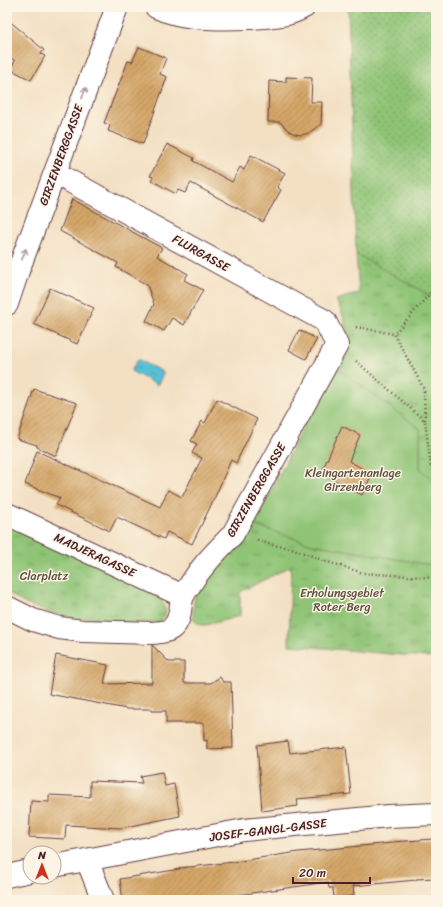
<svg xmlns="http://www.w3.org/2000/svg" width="443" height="907" viewBox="0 0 443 907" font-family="Sriracha,sans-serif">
	<defs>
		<pattern id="grass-dots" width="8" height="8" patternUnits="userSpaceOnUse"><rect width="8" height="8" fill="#8fc476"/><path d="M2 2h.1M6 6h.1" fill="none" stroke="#779f61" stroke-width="1.8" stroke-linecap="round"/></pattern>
		<pattern id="park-tufts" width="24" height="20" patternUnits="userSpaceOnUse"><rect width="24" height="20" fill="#8fc476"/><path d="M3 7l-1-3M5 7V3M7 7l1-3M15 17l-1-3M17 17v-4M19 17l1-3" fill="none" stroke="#779f61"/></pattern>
		<pattern id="water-ripples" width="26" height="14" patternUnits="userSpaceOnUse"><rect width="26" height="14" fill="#58c0d5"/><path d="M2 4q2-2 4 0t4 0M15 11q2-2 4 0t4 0" fill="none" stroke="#4b9bad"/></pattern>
		<pattern id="building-hatch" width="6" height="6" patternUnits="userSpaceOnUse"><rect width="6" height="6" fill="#d4a668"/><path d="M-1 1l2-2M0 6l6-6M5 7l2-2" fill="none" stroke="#ae8756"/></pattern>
	</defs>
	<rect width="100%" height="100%" fill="#fcf5e5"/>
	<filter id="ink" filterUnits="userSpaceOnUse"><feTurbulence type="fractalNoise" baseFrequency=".025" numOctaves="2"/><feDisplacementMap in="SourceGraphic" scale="8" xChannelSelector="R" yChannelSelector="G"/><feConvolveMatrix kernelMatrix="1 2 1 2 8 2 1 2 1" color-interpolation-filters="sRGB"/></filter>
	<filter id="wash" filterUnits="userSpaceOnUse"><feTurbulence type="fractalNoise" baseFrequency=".012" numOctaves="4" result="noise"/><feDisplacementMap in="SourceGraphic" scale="16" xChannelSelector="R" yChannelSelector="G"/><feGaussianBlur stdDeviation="0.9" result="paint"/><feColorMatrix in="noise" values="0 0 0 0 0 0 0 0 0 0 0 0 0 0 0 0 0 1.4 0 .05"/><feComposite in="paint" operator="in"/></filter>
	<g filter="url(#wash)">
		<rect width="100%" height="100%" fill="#f3e0c3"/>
		<path fill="url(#grass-dots)" stroke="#6c7250" d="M348,7H419L436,13V299L356,254Z"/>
		<path fill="url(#park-tufts)" stroke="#6c7250" d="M356,254L436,299V484L420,468V429L340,371L349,343L344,318L336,300L359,293Z
			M7,523L160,596L166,611L164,617L160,622L134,623L73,618L61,616L42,610L23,603L7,592Z
			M254,525L312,544L436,566V658L289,645L291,566L240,592V616L206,625H201L198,624L193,618L194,601L196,591L226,551L239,548Z"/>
		<path fill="#8fc476" stroke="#6c7250" d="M334,366L420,429V468L436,484V566L312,544L254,525Z"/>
		<path fill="url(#water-ripples)" stroke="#517080" d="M138,359L164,373L157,385L131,371Z"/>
		<g id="blocks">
			<path fill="url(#building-hatch)" d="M7,19L44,50L41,54L45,56L31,80L10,69L15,61L7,55Z
				M139,47L166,58L160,74L167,77L143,144L108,131L110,125L104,123L128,61L132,62Z
				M286,77L312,78L311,102H322L321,124L309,133L301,135L295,134L289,131L280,122H268L269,81L286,82Z
				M167,144L194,158L193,161L232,182L240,167L244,170L251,155L285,173L277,187L281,190L263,222L191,183L185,193L178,190L176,194L151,180L153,177L150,176Z
				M72,199L162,248L157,256L188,274L184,280L203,290L184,325L172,318L164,331L146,321L154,304L147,285L116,267L118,263L60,231Z
				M50,288L94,308L77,344L34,324Z
				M299,330L317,339L306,359L289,350Z
				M34,389L77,403L56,456L37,447V445L17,439Z
				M217,399L257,419L236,463L231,460L215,497L192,544L167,532L164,539L117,517L110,531L56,505L60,498L25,484L37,451L160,507L168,490L182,497L202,458L192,453L197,444L191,441L202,421L205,423Z
				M342,426L360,435L349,461L372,474L362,495L321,473Z
				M152,645L169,662H184V683H211L220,677L223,682H231L233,748L207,749V740L204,741V723H166V711H152V709H127L49,694L56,655L108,665L104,684L152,683Z
				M288,741L290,753L346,747L351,794L297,799L298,806L262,811L257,745Z
				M162,772L165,786L174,784L180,816L121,828L66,825L65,839L29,837L31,801L49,802V795L90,797V781L142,783L140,776Z
				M433,839L436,878L416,879V880L353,886L354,896L334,898L333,888H329L328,882L238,895L239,898L226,900H123L120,879L180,869V868L234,862L298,852L392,843V842Z"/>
		</g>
	</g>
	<g filter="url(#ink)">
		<use href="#blocks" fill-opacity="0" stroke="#633c42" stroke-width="1"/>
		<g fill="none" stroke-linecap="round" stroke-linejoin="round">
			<defs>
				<path id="minor" d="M156,7C184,20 219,19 250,18C260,17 271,17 281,15C289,14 297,11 304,7
					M7,304L18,271L117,7
					M7,514L183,596
					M7,607L33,620L59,628L83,631L153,633C159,632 169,632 173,627C182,619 179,606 183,596C185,592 188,588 190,585C201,566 218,550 233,534L337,345L325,321L55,173
					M87,860L103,900
					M54,866L244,830L389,816L436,814
					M7,876L30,871"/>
			</defs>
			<use href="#minor" stroke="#633c42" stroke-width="24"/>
			<path stroke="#633c42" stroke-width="2.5" stroke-dasharray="1 3" stroke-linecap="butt" d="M356,327L394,334
				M356,361L425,421L431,466L436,470
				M425,420L424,389L394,334L436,287
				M257,540L273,545L291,548L325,561L363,573L436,578"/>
			<use href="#minor" stroke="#fff" stroke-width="22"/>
		</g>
		<defs><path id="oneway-shaft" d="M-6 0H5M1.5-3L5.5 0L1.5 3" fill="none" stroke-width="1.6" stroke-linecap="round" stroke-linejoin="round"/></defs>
		<g stroke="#ae9aa0">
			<use href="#oneway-shaft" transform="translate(84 93) rotate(-69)"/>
			<use href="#oneway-shaft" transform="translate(24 254) rotate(-70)"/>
		</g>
	</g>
	<g text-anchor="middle" stroke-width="3" stroke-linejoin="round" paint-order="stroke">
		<g font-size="12" fill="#4a1f2b" stroke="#fcf5e5">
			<text transform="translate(61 155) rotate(-70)" y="4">GIRZENBERGGASSE</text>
			<text transform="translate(201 253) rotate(29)" y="4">FLURGASSE</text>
			<text transform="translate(256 490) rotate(-60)" y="4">GIRZENBERGGASSE</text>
			<text transform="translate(95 555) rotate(25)" y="4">MADJERAGASSE</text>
			<text transform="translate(268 830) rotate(-7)" y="4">JOSEF-GANGL-GASSE</text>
		</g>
		<g font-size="12" fill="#5f5142" stroke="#fcf5e5">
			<text x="353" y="477">Kleingartenanlage<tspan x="353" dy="14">Girzenberg</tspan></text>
			<text x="44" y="580">Clarplatz</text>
			<text x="342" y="597">Erholungsgebiet<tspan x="342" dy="14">Roter Berg</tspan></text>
		</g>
	</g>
	<rect width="443" height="907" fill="none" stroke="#fcf5e5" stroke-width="24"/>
	<g transform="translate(42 865)"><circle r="19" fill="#fcf5e5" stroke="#b59f9b"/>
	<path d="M0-3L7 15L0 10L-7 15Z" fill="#c8321e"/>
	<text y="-6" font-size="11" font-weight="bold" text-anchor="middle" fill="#4a1f2b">N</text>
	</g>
	<path d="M293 877v6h77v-6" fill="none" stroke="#4a1f2b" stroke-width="2"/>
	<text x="299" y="877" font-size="12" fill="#4a1f2b" stroke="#fcf5e5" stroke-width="3" paint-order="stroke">20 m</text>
</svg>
